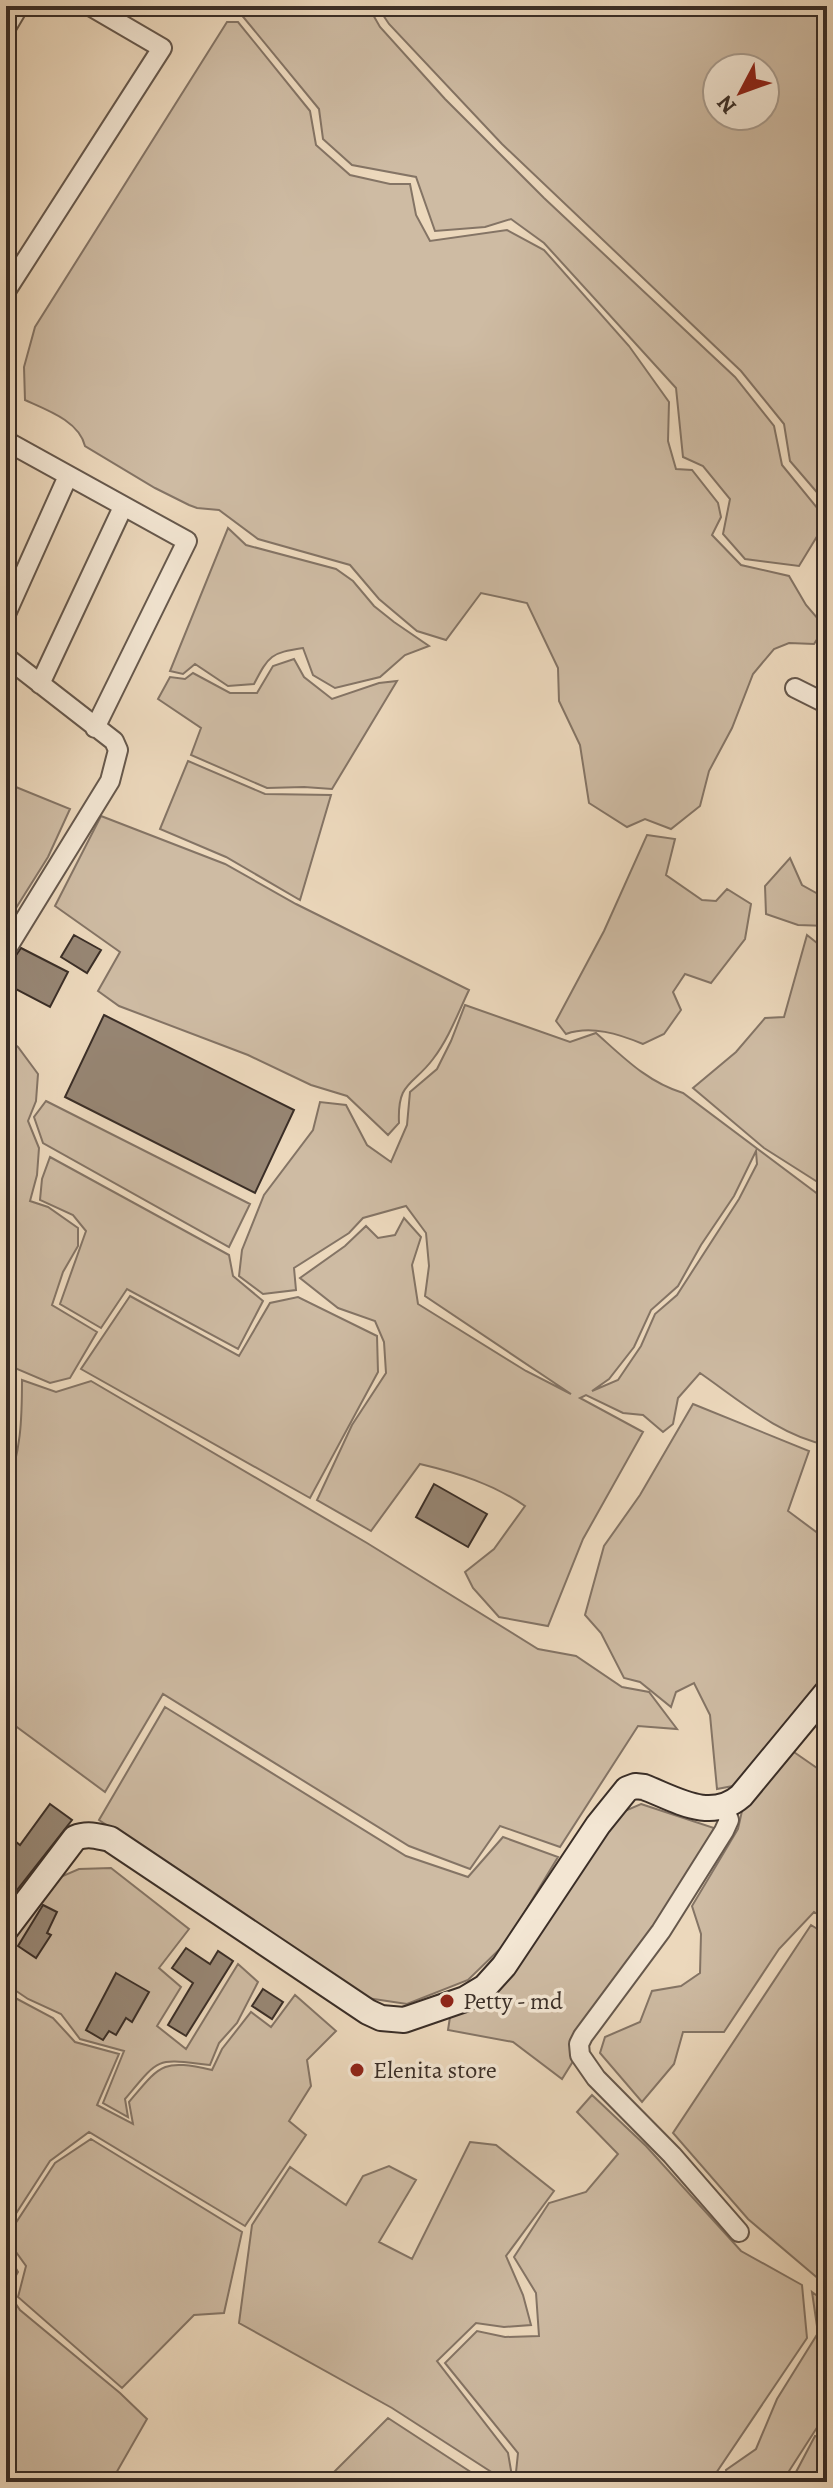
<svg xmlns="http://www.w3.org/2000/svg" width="833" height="2488" viewBox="0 0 833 2488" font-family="Alegreya,serif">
	<rect width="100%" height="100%" fill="#ecd8bc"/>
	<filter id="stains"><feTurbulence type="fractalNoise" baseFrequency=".0025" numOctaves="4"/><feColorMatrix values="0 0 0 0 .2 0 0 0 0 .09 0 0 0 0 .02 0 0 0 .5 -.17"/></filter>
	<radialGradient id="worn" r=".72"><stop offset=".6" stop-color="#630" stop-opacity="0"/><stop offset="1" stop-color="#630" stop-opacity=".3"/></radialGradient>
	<path fill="#cebba3" stroke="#847465" stroke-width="2" fill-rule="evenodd" d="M216,6H368L380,27L445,99L544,198L735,377L774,426L782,465L827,520L799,566L745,559L723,534L730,499L703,466L683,457L676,388L544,243L511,219L485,227L435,231L416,177L352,165L323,139L319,109L240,13L230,14Z
		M377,6H827V504L790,461L784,424L741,371L502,144L389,24ZM717,68H765V116H717Z
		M227,22H238L310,111L316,145L350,175L390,184H410L416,215L430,241L507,230L544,250L629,346L669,402L668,441L676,469L692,470L718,503L721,517L712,535L741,565L789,576L806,605L825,627L814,644L789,643L774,649L753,674L732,728L709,771L700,806L671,829L645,819L627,827L589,803L580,745L559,701L558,668L527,603L481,593L446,640L417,631L379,599L350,565L258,539L219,510L197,508L189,505L155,488L85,446C79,421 47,410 25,400L24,367L35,327Z
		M228,528L246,545L336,569L353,581L374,606L394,622L429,646L405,655L380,677L335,688L313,675L303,648C271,653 269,655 254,684L228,686L195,664L183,674L170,671Z
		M294,659L304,677L332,699L379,683L397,681L332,789L304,787L267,788L191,755L201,728L158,699L170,677L185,679L193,673L230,693H257L273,666Z
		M188,761L265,794L331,795L300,900L226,857L160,829Z
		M6,783L70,809L48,857L6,924Z
		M101,816L225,864L296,904L469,990C458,1013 449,1038 433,1059C413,1086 397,1081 399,1123L388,1135L347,1096L311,1085L248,1055L119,1006L98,991L120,952L55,906Z
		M647,835L675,839L666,875L702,900L716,901L727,889L751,904L745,939L711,983L685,974L673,992L681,1010L664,1034L643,1044C619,1034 591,1025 566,1034L556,1021L604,931Z
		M790,858L802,885L827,899V926L798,925L766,914L765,886Z
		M807,935L827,951V1188L764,1148L693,1088L736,1052L765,1018L784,1017Z
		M465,1005L570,1042L596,1033C623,1057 647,1082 683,1093L827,1201V1445C780,1436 739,1400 700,1373L678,1398L673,1424L663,1432L643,1415L623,1413L586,1395L580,1398L643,1432L583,1539L548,1626L499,1617L473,1588L465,1572L494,1549L525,1506C493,1484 458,1473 420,1464L371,1531L317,1500L352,1425L386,1373L384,1342L375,1321L338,1308L300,1278L345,1246L366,1226L378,1238L395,1235L404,1218L421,1237L412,1265L418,1304L526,1371L571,1394L425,1296L429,1266L426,1233L406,1206L363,1218L349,1233L294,1268L296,1290L263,1294L239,1276L242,1250L264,1195L313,1130L320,1102L346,1105L367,1145L391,1162L407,1125L410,1092L437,1069L451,1041ZM756,1151L757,1164L739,1199L677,1295L655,1314L641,1346L618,1380L592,1391L609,1379L634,1347L651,1310L678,1286L701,1245L734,1196Z
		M6,1038L18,1047L38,1074L36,1101L28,1121L39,1148L37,1175L30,1201L48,1207L78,1228V1246L63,1272L52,1305L97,1332L70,1378L50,1383L17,1369L6,1359Z
		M46,1101L250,1204L229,1247L43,1143L34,1117Z
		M50,1157L229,1255L233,1276L263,1301L238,1349L127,1289L101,1328L60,1304L86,1231L73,1215L40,1200L42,1179Z
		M130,1296L239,1356L270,1303L298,1297L377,1336L378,1372L310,1498L81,1369Z
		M22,1380L56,1392L91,1381L367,1543L538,1649L576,1656L622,1687L649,1692L677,1729L638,1726L560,1847L500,1826L470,1869L409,1846L163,1694L105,1792L6,1719V1490C21,1453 22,1419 22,1380Z
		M693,1404L809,1451L788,1511L827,1540V1680L738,1785L717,1789L710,1715L694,1683L676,1692L671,1707L640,1682L624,1678L601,1633L585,1615L604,1546L640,1495Z
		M165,1707L406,1856L468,1877L503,1837L558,1857L506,1943L468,1980L407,2004L367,1998L99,1820Z
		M791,1750L827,1775V1920L814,1912L779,1949L724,2032H683L674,2064L642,2102L600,2053L605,2037L640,2022L652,1991L681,1986L700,1973L701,1934L692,1906L738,1829L742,1811Z
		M641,1804L717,1829L562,2079L513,2042L448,2030L450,2017L620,1813Z
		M111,1868L189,1929L159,1968L181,1987L157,2026L186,2049L238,1964L258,1982L237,2023L219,2043L210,2065C155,2059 161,2056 125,2099L128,2117L103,2103L124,2051L80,2039L61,2014L28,1999L6,1984V1946L51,1881L79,1869Z
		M811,1925L827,1935V2286L748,2219L673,2133Z
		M6,1993L53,2018L75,2042L119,2054L97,2105L133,2124L129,2102C161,2064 162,2059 212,2070L222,2049L251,2012L271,2027L295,1995L336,2031L307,2060L311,2086L289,2121L306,2135L245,2226L89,2132L50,2161L17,2212L6,2203Z
		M592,2095L646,2146L741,2251L802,2285L807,2338L710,2482H515L518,2453L445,2363L477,2331L505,2337L539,2336L536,2293L514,2257L549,2203L586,2192L618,2154L577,2112Z
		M91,2139L242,2232L224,2313L194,2315L122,2388L18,2297L26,2266L6,2238L55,2163Z
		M470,2142L496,2145L554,2191L506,2256L523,2295L531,2325L504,2327L476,2323L437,2361L508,2453L513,2482H507L392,2408L239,2323L252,2225L290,2167L346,2205L363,2176L389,2166L416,2180L379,2242L412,2259Z
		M6,2251L18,2272L7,2291L20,2310L120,2393L147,2419L111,2482H6Z
		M812,2292L827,2303V2412L782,2482H729L726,2470L756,2449L777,2399L818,2333Z
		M388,2418L486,2482H324Z
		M815,2436L827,2439V2482H797L795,2474Z"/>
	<path fill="#978674" stroke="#3a2e27" stroke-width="2" d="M74,935L101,950L87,973L61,957Z
		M21,948L68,972L50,1007L6,984V970Z
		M104,1015L294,1110L255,1193L65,1097Z
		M434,1484L487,1514L468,1547L416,1517Z
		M50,1804L72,1820L6,1904V1834L20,1845Z
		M43,1905L57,1912L47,1933L51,1935L36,1958L18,1946Z
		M186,1948L210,1964L218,1951L233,1961L186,2036L168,2025L193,1983L172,1968Z
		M116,1973L149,1992L132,2022L126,2018L116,2035L109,2031L103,2040L86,2030Z
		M263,1989L283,2002L272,2019L252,2006Z"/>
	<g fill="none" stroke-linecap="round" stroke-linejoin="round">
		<defs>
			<path id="street" d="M6,28L19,6
				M6,291L162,48L90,6
				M6,441L187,541L95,728
				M6,614L68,476
				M6,657L114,741L118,750L110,781L6,950
				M40,684L123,507
				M795,688L827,704
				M724,1807L729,1820L724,1831L661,1931L583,2036L579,2044L580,2055L596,2078L672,2155L739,2232"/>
			<path id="secondary" d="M6,1929L75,1838C87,1833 98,1836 110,1839L368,2012L381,2018L404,2020L465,1999L485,1987L504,1966L598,1825L627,1789L635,1786L644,1787C677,1800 711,1822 741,1796L827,1692"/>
		</defs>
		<use href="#street" stroke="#66584c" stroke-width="22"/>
		<use href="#secondary" stroke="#3a2e27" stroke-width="28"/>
		<use href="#street" stroke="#f3e6d3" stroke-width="18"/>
		<use href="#secondary" stroke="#f3e6d3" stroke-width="24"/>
	</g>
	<g fill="#8f2418" stroke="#f3e6d3" stroke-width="3">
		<circle cx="447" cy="2001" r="8"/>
		<circle cx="357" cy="2070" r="8"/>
	</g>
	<g text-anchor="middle" stroke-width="7" stroke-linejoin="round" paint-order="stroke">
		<g font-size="24" fill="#3a2e27" stroke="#f3e6d3" text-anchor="start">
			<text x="463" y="2009">Petty - md</text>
			<text x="373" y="2078">Elenita store</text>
		</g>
	</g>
	<rect width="833" height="2488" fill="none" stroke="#ecd8bc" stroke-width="32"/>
	<rect x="8" y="8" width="817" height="2472" fill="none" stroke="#3a2e27" stroke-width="4"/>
	<rect x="16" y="16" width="801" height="2456" fill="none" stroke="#3a2e27" stroke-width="2"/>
	<g transform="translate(741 92) rotate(229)"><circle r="38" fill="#f3e6d3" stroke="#a99c8e" stroke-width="2"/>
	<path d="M0-6L14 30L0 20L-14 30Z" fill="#8f2418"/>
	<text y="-12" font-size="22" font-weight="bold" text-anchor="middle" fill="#3a2e27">N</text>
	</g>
	<rect width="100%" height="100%" filter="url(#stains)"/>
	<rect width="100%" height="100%" fill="url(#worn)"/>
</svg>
